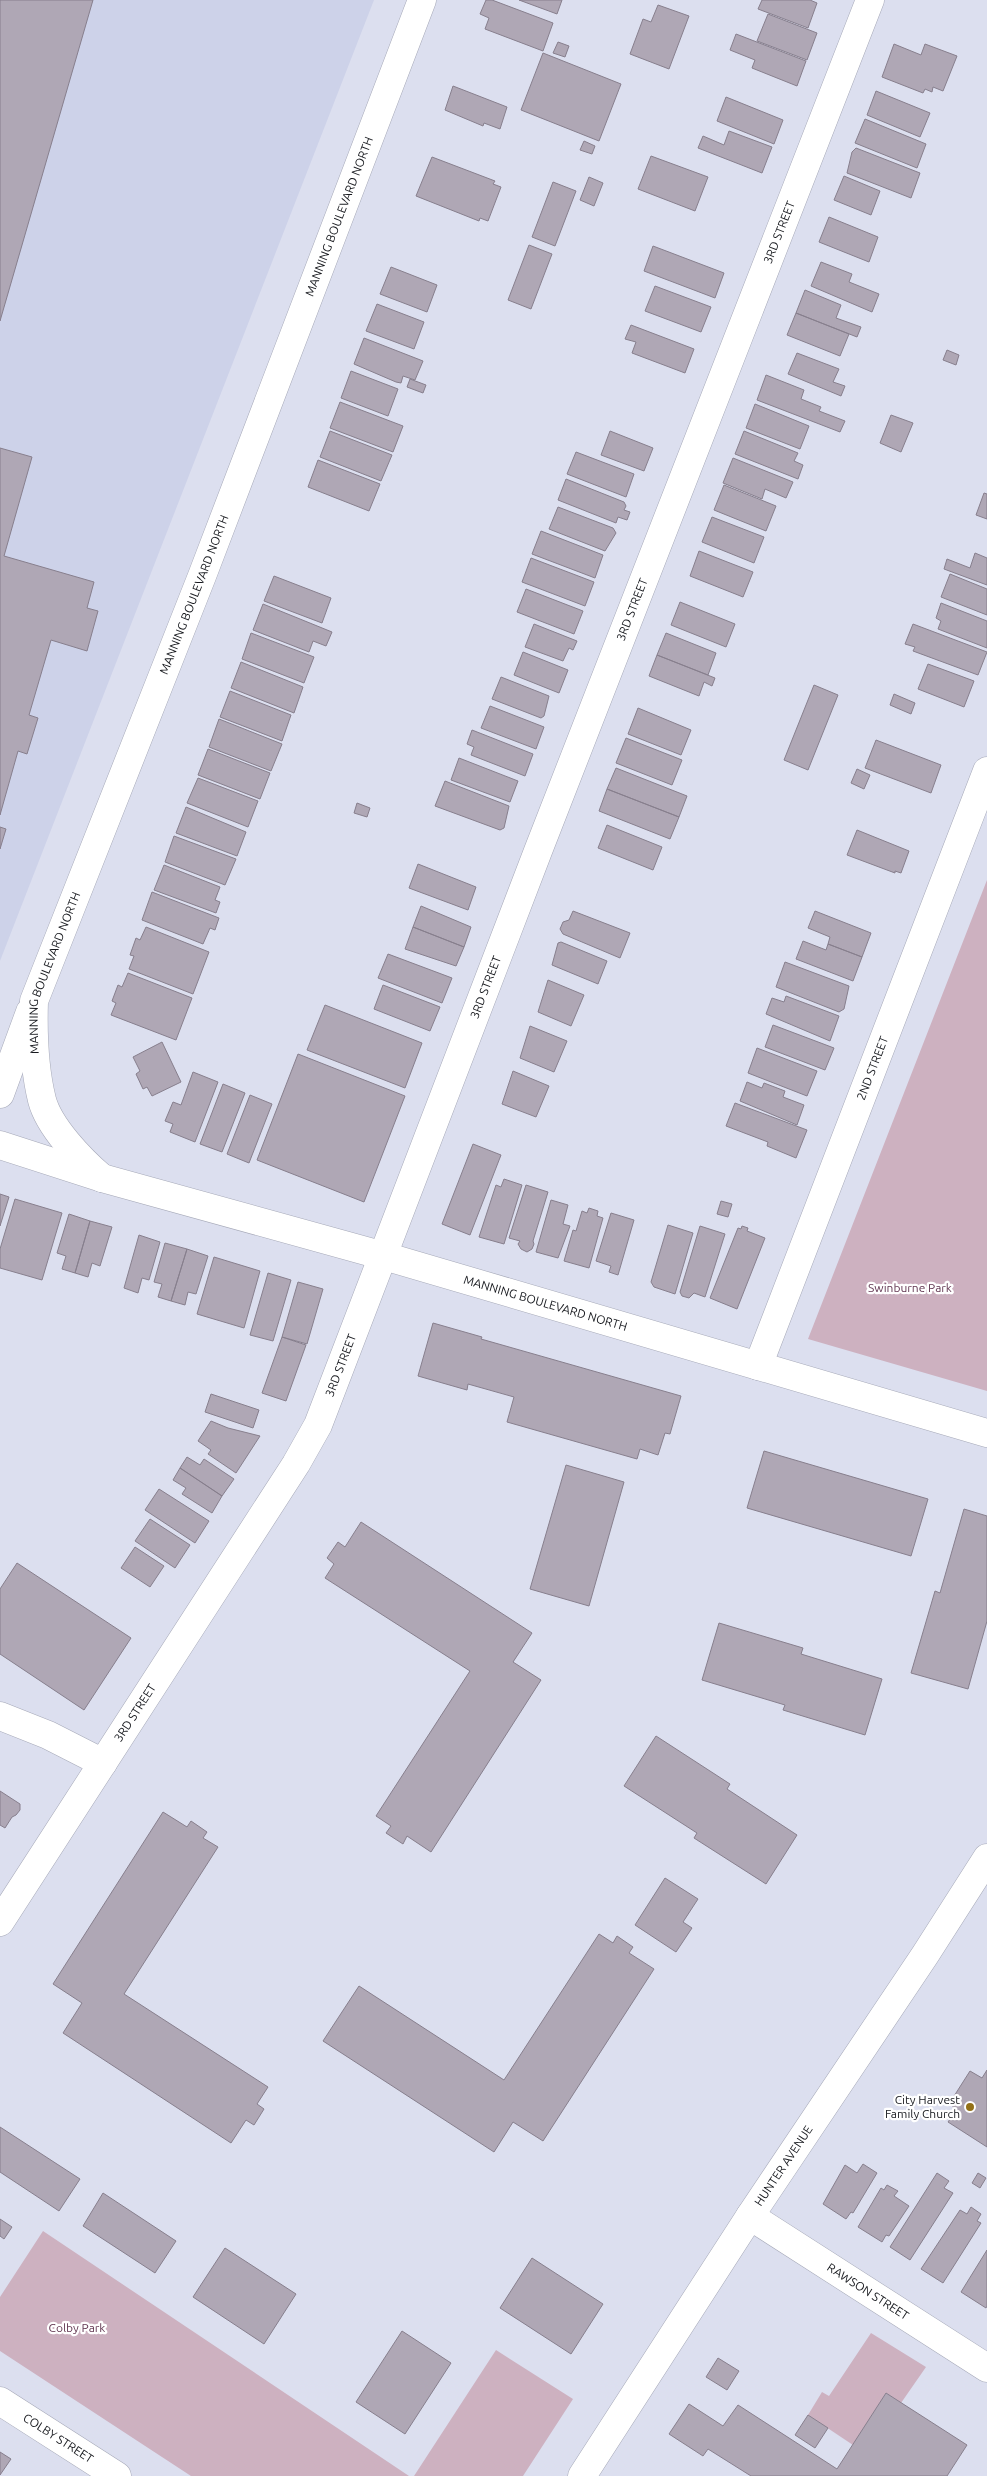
<svg xmlns="http://www.w3.org/2000/svg" width="987" height="2476" viewBox="0 0 987 2476" font-family="Ubuntu,sans-serif">
	<rect width="100%" height="100%" fill="#dcdfef"/>
	<path fill="#cdd2e9" d="M0,0H374L0,961Z"/>
	<path fill="#cdb1c0" d="M987,880V1391L808,1339Z
		M43,2231L409,2476H191L0,2351V2297Z
		M871,2333L926,2367L901,2403L886,2393L853,2445L808,2415L822,2392L829,2396Z
		M496,2350L573,2399L523,2476H414Z"/>
	<path fill="#afa7b5" stroke="#877f8d" d="M0,0H93L0,321Z
		M486,0H492L553,23L543,51L485,29L489,18L480,14Z
		M519,0H562L557,14Z
		M762,0H810L817,3L808,28L758,9Z
		M658,5L689,16L669,69L630,54L643,19L651,22Z
		M768,14L817,33L807,60L757,41Z
		M736,34L806,61L797,86L752,68L755,60L730,50Z
		M558,42L569,46L565,57L553,53Z
		M894,44L921,55L925,44L957,56L943,91L933,87L932,92L925,89L923,93L882,77Z
		M543,53L621,84L599,141L521,110Z
		M453,86L507,107L500,129L484,123L483,126L445,110Z
		M876,91L930,113L920,137L867,115Z
		M726,97L783,120L774,144L717,121Z
		M865,119L926,144L917,168L855,143Z
		M729,131L772,147L762,173L698,148L703,136L724,145Z
		M584,141L595,146L592,154L580,150Z
		M856,148L920,173L911,198L847,173L852,152Z
		M651,156L708,177L695,211L638,189Z
		M432,157L495,181L493,184L501,187L488,221L480,218L479,221L416,196Z
		M844,176L880,191L871,215L834,200Z
		M589,177L603,183L594,206L580,200Z
		M553,182L576,191L555,246L532,237Z
		M829,217L878,237L869,262L819,242Z
		M529,245L552,254L531,309L508,300Z
		M653,246L724,273L715,298L644,271Z
		M821,262L852,274L849,282L879,294L872,312L811,286Z
		M391,267L437,285L427,312L380,294Z
		M655,286L711,307L701,332L645,311Z
		M805,290L841,305L836,318L861,327L857,337L796,313Z
		M377,304L424,322L414,349L366,331Z
		M796,313L849,334L840,356L787,335Z
		M631,325L694,349L685,373L632,353L636,342L625,339Z
		M364,338L423,361L415,380L403,376L401,383L396,382L354,364Z
		M947,350L959,355L956,365L943,360Z
		M797,353L839,369L833,382L845,386L841,396L788,374Z
		M351,371L398,389L388,416L341,398Z
		M766,375L804,390L801,399L821,407L819,411L845,421L840,432L757,400Z
		M410,379L426,385L423,393L407,387Z
		M340,402L403,426L393,452L330,428Z
		M755,404L809,426L800,449L746,428Z
		M891,415L913,423L901,452L880,443Z
		M330,431L392,455L381,481L320,457Z
		M610,431L653,448L644,471L601,455Z
		M744,431L798,453L794,461L803,465L798,479L735,454Z
		M0,448L32,457L4,556L94,582L87,608L98,611L87,651L51,640L29,715L38,718L27,754L18,751L0,815Z
		M576,452L634,474L626,497L567,474Z
		M733,458L793,482L786,498L765,489L762,499L723,483Z
		M318,460L380,484L369,511L308,487Z
		M566,479L624,502L626,506L624,510L630,512L627,520L618,517L616,523L558,500Z
		M724,485L776,506L766,531L714,510Z
		M984,493L987,494V519L976,515Z
		M558,507L613,528L616,533L605,551L549,529Z
		M712,517L764,537L754,563L702,542Z
		M541,531L603,555L595,578L532,554Z
		M699,551L753,572L743,597L690,576Z
		M975,553L987,558V585L944,569L947,559L970,568Z
		M531,558L594,582L585,606L522,582Z
		M950,574L987,589V615L941,597Z
		M274,576L331,598L322,623L264,601Z
		M526,589L583,611L574,634L517,612Z
		M680,602L735,624L726,647L671,625Z
		M941,603L987,621V648L938,629L941,621L936,618Z
		M263,604L332,632L326,646L313,641L309,652L253,630Z
		M534,624L577,641L573,650L569,648L563,661L525,647Z
		M913,624L987,652L978,675L913,651L915,647L905,644Z
		M251,633L314,657L304,683L242,659Z
		M666,633L716,653L708,675L657,655Z
		M523,652L568,670L559,693L514,675Z
		M657,655L715,678L712,686L704,682L699,696L649,676Z
		M241,662L303,687L294,713L231,688Z
		M928,664L974,681L964,707L918,689Z
		M501,677L549,696L544,716L541,718L492,699Z
		M814,685L838,695L808,770L784,760Z
		M230,691L291,715L282,741L220,717Z
		M894,694L915,703L911,714L890,705Z
		M490,706L544,727L536,749L481,728Z
		M638,708L691,730L681,755L628,734Z
		M219,719L282,744L271,771L209,747Z
		M472,730L533,754L525,776L471,755L474,747L467,744Z
		M626,738L682,760L672,785L616,763Z
		M876,740L941,765L931,793L865,768Z
		M208,749L270,773L260,799L198,775Z
		M459,758L518,781L510,802L451,780Z
		M616,768L687,796L679,817L607,789Z
		M857,769L870,775L864,789L851,783Z
		M198,778L258,801L248,827L187,803Z
		M445,781L509,806L504,828L500,830L435,806Z
		M607,789L679,817L670,839L599,811Z
		M357,803L370,808L367,817L354,813Z
		M186,807L246,832L237,856L176,833Z
		M607,825L662,847L653,870L598,848Z
		M0,827L6,829L0,849Z
		M857,830L909,851L901,873L895,871V873L847,855Z
		M174,836L236,859L225,885L165,862Z
		M418,864L476,887L468,910L409,888Z
		M164,865L220,887L215,900L220,902L216,913L154,890Z
		M152,892L219,918L215,930L210,928L203,944L142,920Z
		M421,906L471,927L464,947L413,927Z
		M573,911L630,933L620,958L563,934L560,929L563,922L569,920Z
		M815,911L871,933L862,957L828,944L830,937L808,928Z
		M146,927L209,952L193,994L129,969L134,956L130,955L136,938L140,940Z
		M413,927L464,947L456,966L405,949Z
		M803,941L826,950L828,944L862,957L853,981L796,959Z
		M561,942L607,961L598,984L552,965L558,943Z
		M388,954L452,978L442,1003L378,978Z
		M785,962L849,986L844,1009L839,1012L776,987Z
		M128,973L192,998L176,1040L111,1015L116,1003L112,1001L118,985L122,987Z
		M548,980L584,995L571,1026L538,1012Z
		M383,985L440,1007L430,1031L374,1009Z
		M786,996L839,1016L830,1041L766,1014L772,998L784,1002Z
		M325,1005L422,1043L405,1088L307,1050Z
		M773,1025L834,1048L825,1070L765,1047Z
		M530,1026L567,1041L554,1072L520,1058Z
		M162,1042L181,1082L152,1096L147,1087L143,1089L136,1074L140,1071L133,1057Z
		M757,1048L817,1071L807,1096L748,1073Z
		M298,1054L405,1096L364,1202L257,1160Z
		M513,1071L549,1086L536,1117L502,1104Z
		M193,1072L218,1082L195,1142L170,1132L173,1124L165,1121L173,1102L181,1105Z
		M747,1082L762,1088L764,1083L785,1091L783,1097L804,1105L797,1125L740,1101Z
		M223,1084L245,1093L222,1152L200,1144Z
		M250,1095L272,1104L249,1163L227,1154Z
		M735,1103L807,1130L796,1158L767,1146L768,1142L726,1126Z
		M473,1144L501,1155L470,1235L442,1224Z
		M504,1179L522,1185L504,1244L479,1237L496,1185L501,1187Z
		M526,1185L548,1192L533,1241L534,1244L532,1249L527,1252L521,1249L518,1244L520,1241L509,1238Z
		M0,1194L9,1197L0,1226Z
		M15,1199L62,1213L42,1280L0,1268V1249Z
		M551,1200L568,1205L563,1224L570,1226L558,1258L536,1252Z
		M721,1201L732,1204L728,1217L717,1214Z
		M589,1208L598,1211L597,1216L603,1218L589,1268L564,1261L573,1230L576,1231L582,1211L587,1213Z
		M611,1213L634,1220L618,1275L609,1272L611,1266L596,1261Z
		M69,1214L90,1221L75,1273L62,1269L66,1256L57,1253Z
		M90,1221L112,1227L100,1266L92,1263L88,1277L75,1273Z
		M668,1225L693,1233L675,1294L654,1287L651,1282Z
		M700,1226L725,1234L705,1297L694,1293L689,1298L682,1296L680,1292Z
		M742,1226L748,1228L747,1231L765,1238L737,1309L710,1298L738,1228L741,1229Z
		M139,1235L160,1242L149,1280L142,1278L138,1293L124,1288Z
		M165,1243L187,1249L171,1301L158,1297L162,1284L154,1282Z
		M187,1249L208,1256L196,1294L188,1292L185,1305L171,1301Z
		M214,1257L260,1271L244,1328L197,1314Z
		M268,1273L291,1280L273,1341L250,1335Z
		M298,1282L323,1289L307,1344L282,1337Z
		M433,1323L482,1337L481,1339L681,1396L670,1434L665,1433L658,1455L640,1449L637,1459L507,1422L514,1397L468,1384L467,1390L418,1376Z
		M282,1337L306,1345L286,1401L262,1393Z
		M211,1394L259,1410L253,1428L205,1412Z
		M211,1421L228,1428L260,1436L236,1473L208,1454L211,1450L198,1441Z
		M764,1451L928,1499L911,1556L747,1508Z
		M187,1457L200,1465L204,1459L234,1479L222,1496L180,1468Z
		M566,1465L624,1482L589,1606L530,1589Z
		M180,1468L222,1496L212,1513L182,1494L186,1488L173,1480Z
		M159,1489L209,1521L195,1543L145,1510Z
		M964,1509L987,1516V1621L968,1689L911,1673L935,1591L940,1593Z
		M150,1519L190,1545L175,1568L135,1541Z
		M361,1522L532,1633L513,1662L541,1680L431,1852L407,1836L403,1844L386,1833L391,1826L376,1816L470,1671L325,1578L334,1564L327,1558L338,1542L345,1547Z
		M135,1547L164,1566L150,1587L121,1568Z
		M17,1563L131,1638L84,1710L0,1654V1589Z
		M719,1623L803,1648L801,1654L882,1679L865,1735L783,1710L785,1705L702,1680Z
		M656,1736L730,1784L727,1789L797,1835L766,1884L694,1838L697,1833L624,1786Z
		M0,1791L20,1804V1810L16,1815L12,1817L5,1828L0,1825Z
		M163,1812L187,1827L191,1821L207,1832L203,1838L218,1847L124,1994L268,2087L257,2104L264,2109L254,2125L246,2120L231,2143L63,2033L82,2003L53,1984Z
		M665,1878L698,1899L683,1922L692,1928L676,1952L635,1925Z
		M599,1934L613,1943L617,1936L633,1947L629,1953L654,1969L543,2141L513,2122L494,2152L323,2041L359,1986L504,2080Z
		M987,2070V2147L948,2122L957,2109L949,2104L970,2071L982,2078Z
		M0,2127L80,2179L59,2211L0,2172Z
		M863,2164L877,2173L853,2213L851,2212L846,2219L823,2204L845,2165L857,2173Z
		M937,2173L949,2181L944,2188L953,2193L910,2260L890,2247Z
		M978,2173L986,2178L980,2188L972,2183Z
		M887,2185L898,2191L894,2196L909,2206L889,2236L886,2235L882,2242L858,2227L881,2188L884,2190Z
		M103,2193L176,2241L155,2273L83,2226Z
		M971,2207L981,2214L977,2221L981,2223L943,2283L921,2269L960,2210L967,2214Z
		M0,2219L12,2227L4,2239L0,2236Z
		M225,2248L296,2294L264,2344L193,2297Z
		M987,2250V2306L986,2308L961,2292Z
		M532,2258L603,2304L571,2354L500,2308Z
		M402,2331L451,2363L405,2434L356,2402Z
		M718,2358L739,2371L727,2390L706,2377Z
		M886,2393L967,2445L947,2476H751L708,2449L703,2456L669,2434L689,2404L723,2426L738,2405L837,2469Z
		M808,2415L828,2428L815,2448L795,2435Z
		M0,2452L11,2459L0,2475Z"/>
	<g fill="none" stroke-linecap="round" stroke-linejoin="round">
		<defs>
			<g id="minor">
				<path d="M0,1094L30,1012"/>
				<path id="s1" d="M0,1145L102,1178L384,1256L987,1433"/>
				<path id="s2" d="M102,1178C81,1160 49,1127 42,1100C34,1068 33,1033 34,1001L202,576L422,0"/>
				<path id="s3" d="M758,1366L987,771"/>
				<path d="M0,1716L48,1735L103,1763"/>
				<path id="s4" d="M0,1922L296,1464L318,1425L538,851L870,0"/>
				<path id="s5" d="M750,2216L987,2368"/>
				<path id="s6" d="M0,2401L117,2476"/>
				<path id="s7" d="M582,2476L750,2216L925,1955L987,1858"/>
			</g>
		</defs>
		<use href="#minor" stroke="#a6a9b8" stroke-width="29"/>
		<use href="#minor" stroke="#fff" stroke-width="28"/>
	</g>
	<circle fill="#937118" stroke="#fff" stroke-width="2" cx="970" cy="2107" r="5"/>
	<g text-anchor="middle" stroke-width="4.5" stroke-linejoin="round" paint-order="stroke">
		<g font-size="12" fill="#17191e" stroke="#fff">
			<text dy="4" stroke="none"><textPath href="#s2" startOffset="1041">MANNING BOULEVARD NORTH</textPath></text>
			<text dy="4" stroke="none"><textPath href="#s4" startOffset="1869">3RD STREET</textPath></text>
			<text dy="4" stroke="none"><textPath href="#s2" startOffset="636">MANNING BOULEVARD NORTH</textPath></text>
			<text dy="4" stroke="none"><textPath href="#s4" startOffset="1464">3RD STREET</textPath></text>
			<text dy="4" stroke="none"><textPath href="#s2" startOffset="231">MANNING BOULEVARD NORTH</textPath></text>
			<text dy="4" stroke="none"><textPath href="#s4" startOffset="1059">3RD STREET</textPath></text>
			<text dy="4" stroke="none"><textPath href="#s3" startOffset="319">2ND STREET</textPath></text>
			<text dy="4" stroke="none"><textPath href="#s1" startOffset="568">MANNING BOULEVARD NORTH</textPath></text>
			<text dy="4" stroke="none"><textPath href="#s4" startOffset="654">3RD STREET</textPath></text>
			<text dy="4" stroke="none"><textPath href="#s4" startOffset="249">3RD STREET</textPath></text>
			<text dy="4" stroke="none"><textPath href="#s7" startOffset="370">HUNTER AVENUE</textPath></text>
			<text dy="4" stroke="none"><textPath href="#s5" startOffset="140">RAWSON STREET</textPath></text>
			<text dy="4" stroke="none"><textPath href="#s6" startOffset="69">COLBY STREET</textPath></text>
		</g>
		<g font-size="12" fill="#613651" stroke="#fff">
			<text x="910" y="1292">Swinburne Park</text>
			<text x="77" y="2332">Colby Park</text>
		</g>
		<g font-size="12" fill="#17191e" stroke="#fff" text-anchor="end">
			<text x="960" y="2104">City Harvest<tspan x="960" dy="14">Family Church</tspan></text>
		</g>
	</g>
</svg>
